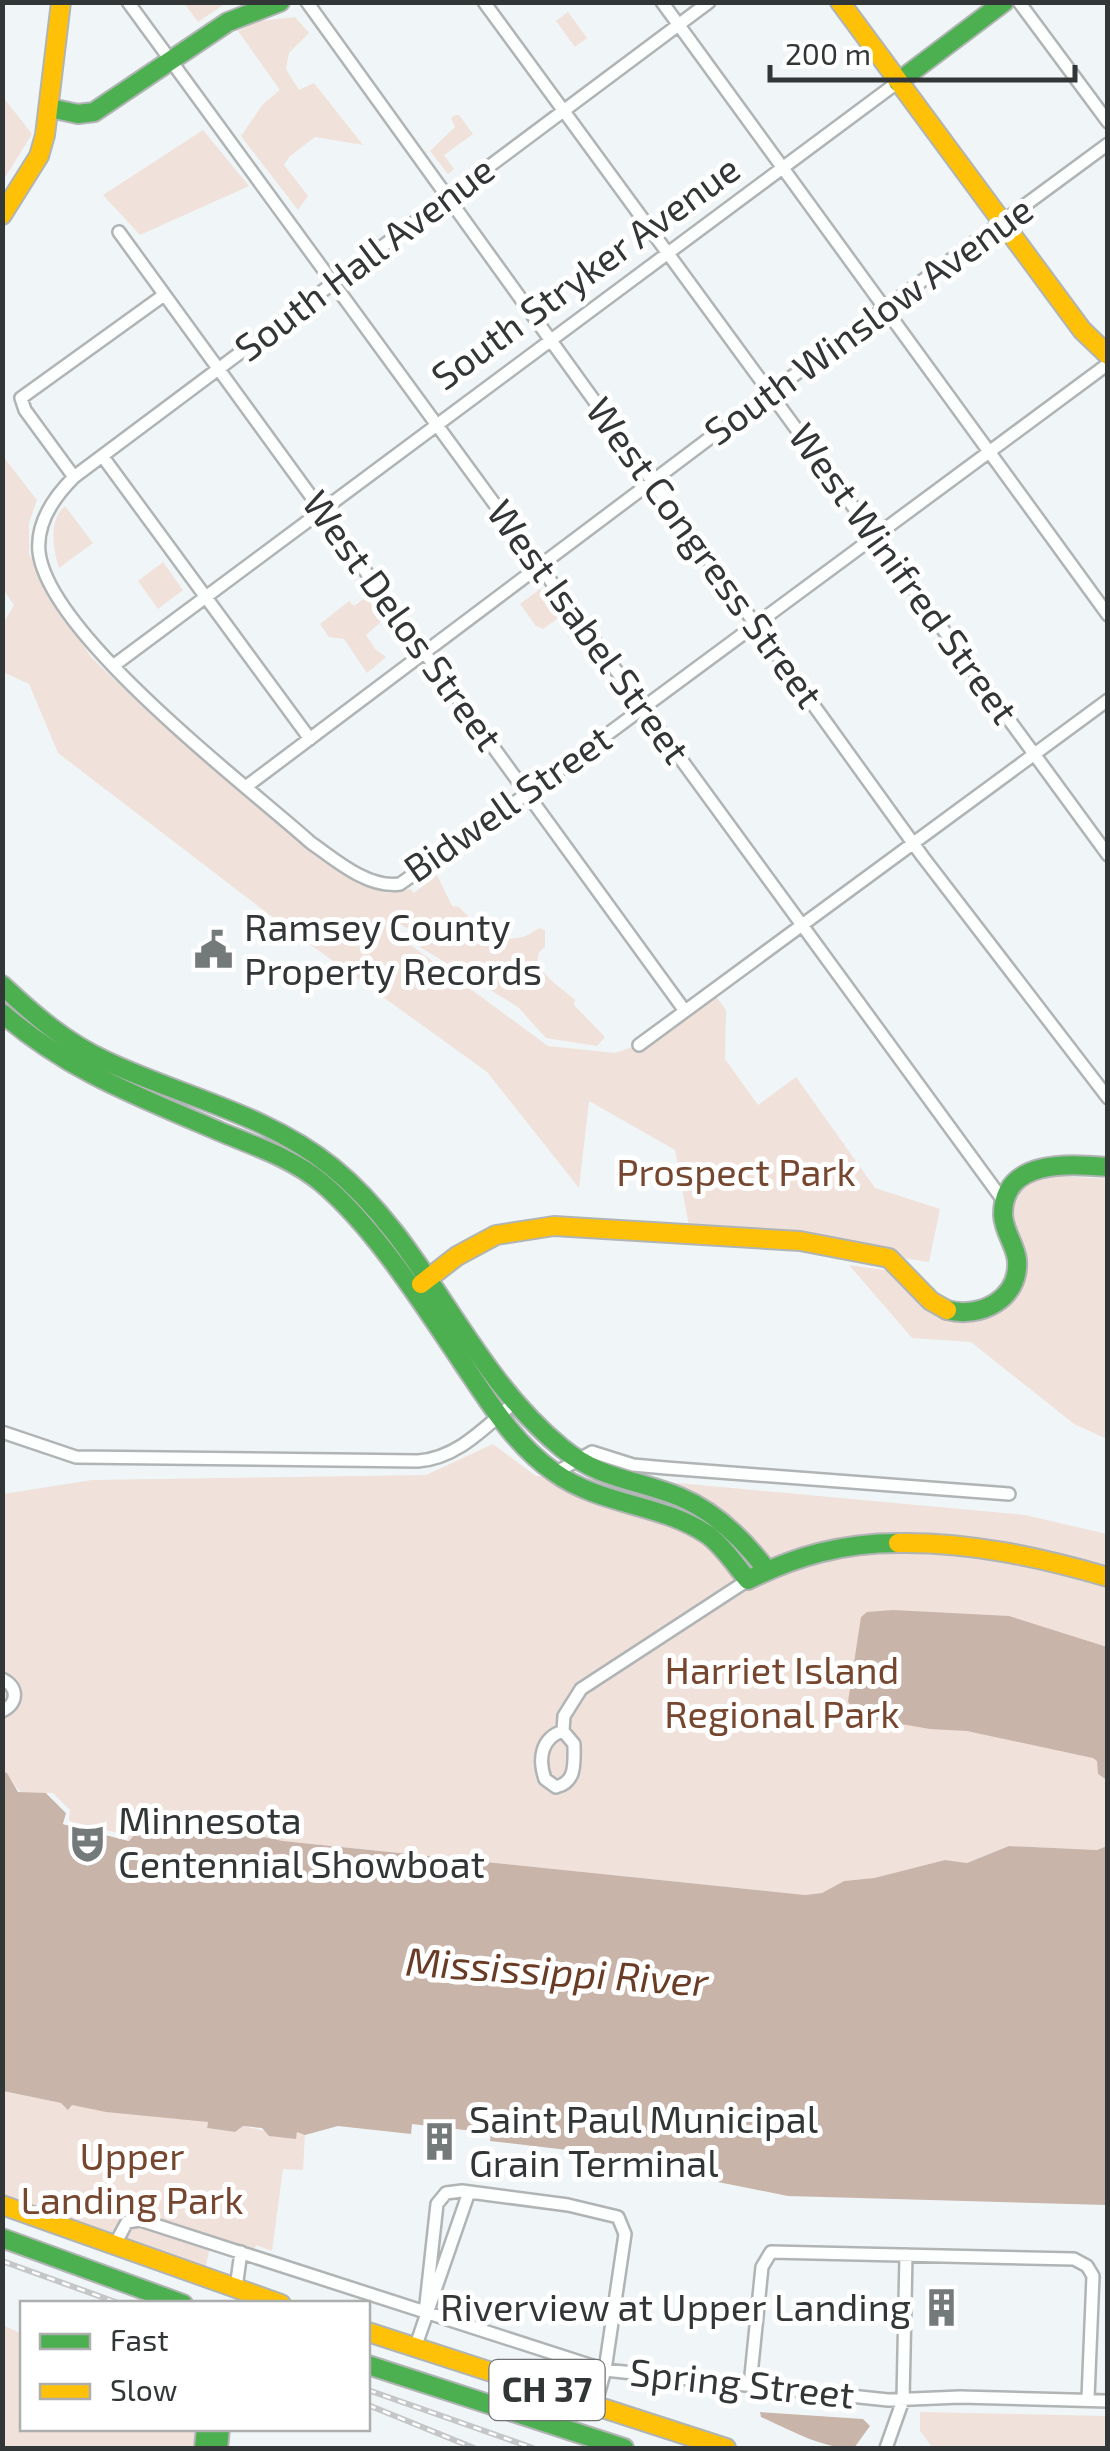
<svg xmlns="http://www.w3.org/2000/svg" width="1110" height="2451" viewBox="0 0 1110 2451" font-family="'Exo 2',sans-serif">
	<rect width="100%" height="100%" fill="#f0f6f7"/>
	<path fill="#f0e1da" d="M184,3H226L198,22Z
		M568,12L587,38L575,47L556,21Z
		M295,17L309,33L289,53L286,69L299,90L314,83L363,145L315,137L289,157L284,165L308,196L298,210L241,136L263,104L280,90L238,31L259,21Z
		M3,97L32,134L3,181Z
		M455,115H459L473,134L444,155L454,169L448,174L430,151L455,127L451,118Z
		M203,130L249,186L140,235L103,195Z
		M2,455L37,500L29,523V554L57,607L91,657L142,706L307,849L358,884L390,893L410,889L414,893L437,875L452,906L459,907C481,930 509,952 539,928L545,930V947L539,952L537,962C547,980 560,987 575,1000L574,1005L605,1037L597,1046L546,1038L518,1007L420,947V936L393,920V932L548,1046L615,1053L638,1045L712,991L726,1010L725,1059L758,1105L796,1077L875,1188L940,1209L929,1262L689,1226L675,1150L589,1101L579,1188L487,1072L279,922L58,753L29,684L3,672V624L14,605L3,589Z
		M65,506L93,543L59,568C53,549 48,520 65,506Z
		M163,562L183,590L158,609L138,581Z
		M540,589L560,617L543,629L536,626L520,604Z
		M366,597L383,620L366,635L375,649L386,657L367,673L344,639L329,637L320,624L349,601L354,606Z
		M1060,1176L1107,1179V1439L1074,1424L971,1342L912,1338L849,1265L899,1272L924,1301L978,1320L1005,1307L1025,1273C1018,1247 996,1191 1035,1179C1042,1177 1052,1177 1060,1176Z
		M493,1444L536,1476L667,1482L1025,1515L1107,1534L1108,1846L1098,1850L1009,1846L967,1863L945,1860L874,1878L844,1881L822,1893L805,1895L283,1841L153,1815L129,1841C80,1829 35,1820 7,1774L3,1772V1494L92,1480L426,1475Z
		M2,2091L61,2103L66,2107L72,2105L176,2119L182,2116L208,2122L207,2128L235,2132L243,2126L296,2138L297,2132L305,2133L303,2170L283,2169L272,2251L256,2245L254,2250L212,2238L205,2270L3,2197Z
		M3,2325L22,2334V2428L201,2429L199,2448H7L3,2446Z
		M920,2412L1107,2416V2448H933L920,2431Z"/>
	<path fill="#c9b4aa" d="M893,1610L1009,1616L1107,1647V1780L1098,1774L1097,1761L1093,1758L967,1731L930,1729L860,1717L848,1702L861,1617L867,1612Z
		M2,1772L7,1773L18,1792L46,1793L67,1814L63,1824L129,1841L153,1814L283,1841L805,1895L822,1893L844,1881L874,1878L945,1860L967,1863L1009,1846L1097,1850L1107,1846V2205L788,2196L653,2169L646,2171L645,2175L643,2169L610,2155L490,2141L491,2133L412,2124L411,2134L338,2126L305,2135L297,2132L296,2139L269,2136L262,2128L243,2126L235,2132L207,2128L208,2122L106,2112L72,2105L68,2110L61,2103L3,2091Z
		M760,2412L863,2419L870,2426L854,2448C822,2449 789,2429 761,2417Z"/>
	<path fill="#f0f6f7" d="M46,1793H53L70,1810L69,1821L126,1835L129,1841L63,1824L66,1813Z"/>
	<g fill="none" stroke-linecap="round" stroke-linejoin="round">
		<defs>
			<path id="street" d="M128,2L1005,1203
				M307,2L923,857L1108,1098
				M484,2L1108,855
				M662,2L1108,615
				M709,2L74,477C54,497 36,522 39,552C49,635 245,784 310,842C334,859 368,889 400,884L528,793L1108,364
				M1019,2L1108,122
				M119,232L685,1011
				M103,457L310,739
				M74,477L25,410L21,398L164,295
				M113,666L898,82
				M247,786L759,401L1108,144
				M639,1045L1108,700
				M2,1432L76,1457L418,1461C458,1458 485,1427 515,1402
				M555,1473L592,1452L633,1465L666,1468L1009,1494
				M2,1679C19,1687 18,1704 2,1711
				M563,1731L564,1716L581,1689L748,1580
				M563,1731L574,1744C574,1762 577,1782 556,1787L545,1779C538,1759 541,1738 563,1731Z
				M114,2246L127,2222L140,2220L605,2370L888,2400L960,2397L1108,2401
				M236,2288L241,2252
				M425,2313L437,2204L446,2193L462,2191L568,2205L618,2217L625,2234L605,2370L595,2406
				M415,2348L469,2192
				M750,2385L762,2267L771,2252L1074,2259L1087,2266L1093,2276L1088,2398
				M886,2448L903,2400L906,2255"/>
			<path id="fast" d="M898,82L1004,2
				M50,108L78,114L94,112L228,22L280,2
				M2,985C34,1015 65,1042 106,1061C180,1096 267,1114 332,1167C427,1244 466,1370 562,1448C601,1480 636,1479 680,1497C716,1512 743,1539 766,1569
				M2,1013C70,1072 140,1097 221,1132C255,1146 294,1159 322,1183C375,1228 423,1304 462,1362C489,1402 514,1444 554,1472C601,1506 661,1503 708,1535C723,1546 736,1566 748,1580C796,1556 843,1543 898,1543
				M947,1310C980,1319 1020,1299 1017,1260C1015,1244 1004,1232 1003,1215C1003,1158 1070,1164 1108,1167
				M2,2238L183,2304
				M368,2365L624,2448
				M204,2448L206,2428
				M218,2448L220,2428"/>
			<path id="slow" d="M840,2L1082,330L1108,355
				M2,215L39,156L45,135L61,2
				M421,1284L457,1256L496,1235L554,1226L800,1241L889,1258L931,1301L947,1310
				M898,1543C970,1542 1039,1557 1108,1577
				M2,2205L281,2304
				M368,2332L726,2448"/>
		</defs>
		<use href="#street" stroke="#b0b4b4" stroke-width="16"/>
		<use href="#fast" stroke="#b0b4b4" stroke-width="22"/>
		<use href="#slow" stroke="#b0b4b4" stroke-width="22"/>
		<use href="#street" stroke="#fdfefe" stroke-width="11"/>
		<use href="#fast" stroke="#4caf50" stroke-width="18"/>
		<use href="#slow" stroke="#ffc107" stroke-width="18"/>
		<defs>
			<path id="rail" d="M2,2261L121,2304
				M368,2390L533,2448
				M368,2405L474,2448"/>
		</defs>
		<use href="#rail" stroke="#c5c6c7" stroke-width="6"/>
		<use href="#rail" stroke="#fff" stroke-width="2.5" stroke-dasharray="8" stroke-linecap="butt"/>
	</g>
	<defs>
		<symbol id="civic-bare" viewBox="-9 -9 18 18"><path d="M-.6-6.5H3V-4.5H.6V-3L4-1V1h2V6H-6V1h2V-1L-.6-3ZM-1.2 2.5V6h2.4V2.5Z" fill="#74797a" stroke="#fff" stroke-width="2.5" paint-order="stroke"/></symbol>
		<symbol id="theatre-bare" viewBox="-9 -9 18 18"><path d="M-5-5.5Q0-4 5-5.5V0Q5 5 0 6Q-5 5-5 0ZM-3.3-2.5H-1v1.5H-3.3ZM1-2.5H3.3v1.5H1ZM-2.8 1Q0 5.5 2.8 1Z" fill="#74797a" stroke="#fff" stroke-width="2.5" paint-order="stroke"/></symbol>
		<symbol id="building-bare" viewBox="-9 -9 18 18"><path d="M-4-6H4V6H1V3H-1V6H-4ZM-2.5-4.3h1.7v1.8h-1.7ZM.8-4.3h1.7v1.8H.8ZM-2.5-1h1.7V.8h-1.7ZM.8-1h1.7V.8H.8Z" fill="#74797a" stroke="#fff" stroke-width="2.5" paint-order="stroke"/></symbol>
	</defs>
	<g fill-rule="evenodd">
		<use href="#civic-bare" x="186" y="922" width="55" height="55"/>
		<use href="#theatre-bare" x="60" y="1816" width="55" height="55"/>
		<use href="#building-bare" x="412" y="2114" width="55" height="55"/>
		<use href="#building-bare" x="914" y="2280" width="55" height="55"/>
	</g>
	<g text-anchor="middle" stroke-width="10" stroke-linejoin="round" paint-order="stroke">
		<rect fill="#fff" stroke="#707273" stroke-width="2.5" x="489.5" y="2360" width="115" height="60" rx="8"/>
		<g font-size="35" font-weight="bold" fill="#323637">
			<text x="547" y="2402">CH 37</text>
		</g>
		<g font-size="38" fill="#323637" stroke="#fff">
			<text transform="translate(365 259) rotate(-37)" y="13">South Hall Avenue</text>
			<text transform="translate(586 273) rotate(-36)" y="13">South Stryker Avenue</text>
			<text transform="translate(869 321) rotate(-36)" y="13">South Winslow Avenue</text>
			<text transform="translate(704 553) rotate(54)" y="13">West Congress Street</text>
			<text transform="translate(903 574) rotate(54)" y="13">West Winifred Street</text>
			<text transform="translate(402 621) rotate(54)" y="13">West Delos Street</text>
			<text transform="translate(588 632) rotate(54)" y="13">West Isabel Street</text>
			<text transform="translate(508 804) rotate(-35)" y="13">Bidwell Street</text>
			<text transform="translate(742 2384) rotate(6)" y="13">Spring Street</text>
		</g>
		<g font-size="38" fill="#323637" stroke="#fff" text-anchor="start">
			<text x="244" y="941">Ramsey County<tspan x="244" dy="44">Property Records</tspan></text>
			<text x="118" y="1834">Minnesota<tspan x="118" dy="44">Centennial Showboat</tspan></text>
			<text x="469" y="2133">Saint Paul Municipal<tspan x="469" dy="44">Grain Terminal</tspan></text>
			<text x="911" y="2321" text-anchor="end">Riverview at Upper Landing</text>
		</g>
		<g font-size="38" fill="#76462f" stroke="#fff">
			<text x="736" y="1186">Prospect Park</text>
			<text x="782" y="1684">Harriet Island<tspan x="782" dy="44">Regional Park</tspan></text>
			<text x="132" y="2170">Upper<tspan x="132" dy="44">Landing Park</tspan></text>
		</g>
		<g font-size="40" font-style="italic" fill="#6a3b25" stroke="#fff">
			<text transform="translate(557 1972) rotate(4)" y="14">Mississippi River</text>
		</g>
	</g>
	<rect width="1110" height="2451" fill="none" stroke="#323637" stroke-width="10"/>
	<rect x="20" y="2301" width="350" height="130" fill="#ffffff" stroke="#adafaf" stroke-width="2.5"/>
	<rect x="40" y="2334" width="50" height="15" fill="#4caf50" stroke="#adafaf" stroke-width="2.5"/>
	<text x="110" y="2351" font-size="30" fill="#323637">Fast</text>
	<rect x="40" y="2384" width="50" height="15" fill="#ffc107" stroke="#adafaf" stroke-width="2.5"/>
	<text x="110" y="2401" font-size="30" fill="#323637">Slow</text>
	<path d="M770 65v15h305v-15" fill="none" stroke="#323637" stroke-width="5"/>
	<text x="785" y="65" font-size="30" fill="#323637" stroke="#ffffff" stroke-width="8" paint-order="stroke">200 m</text>
</svg>
